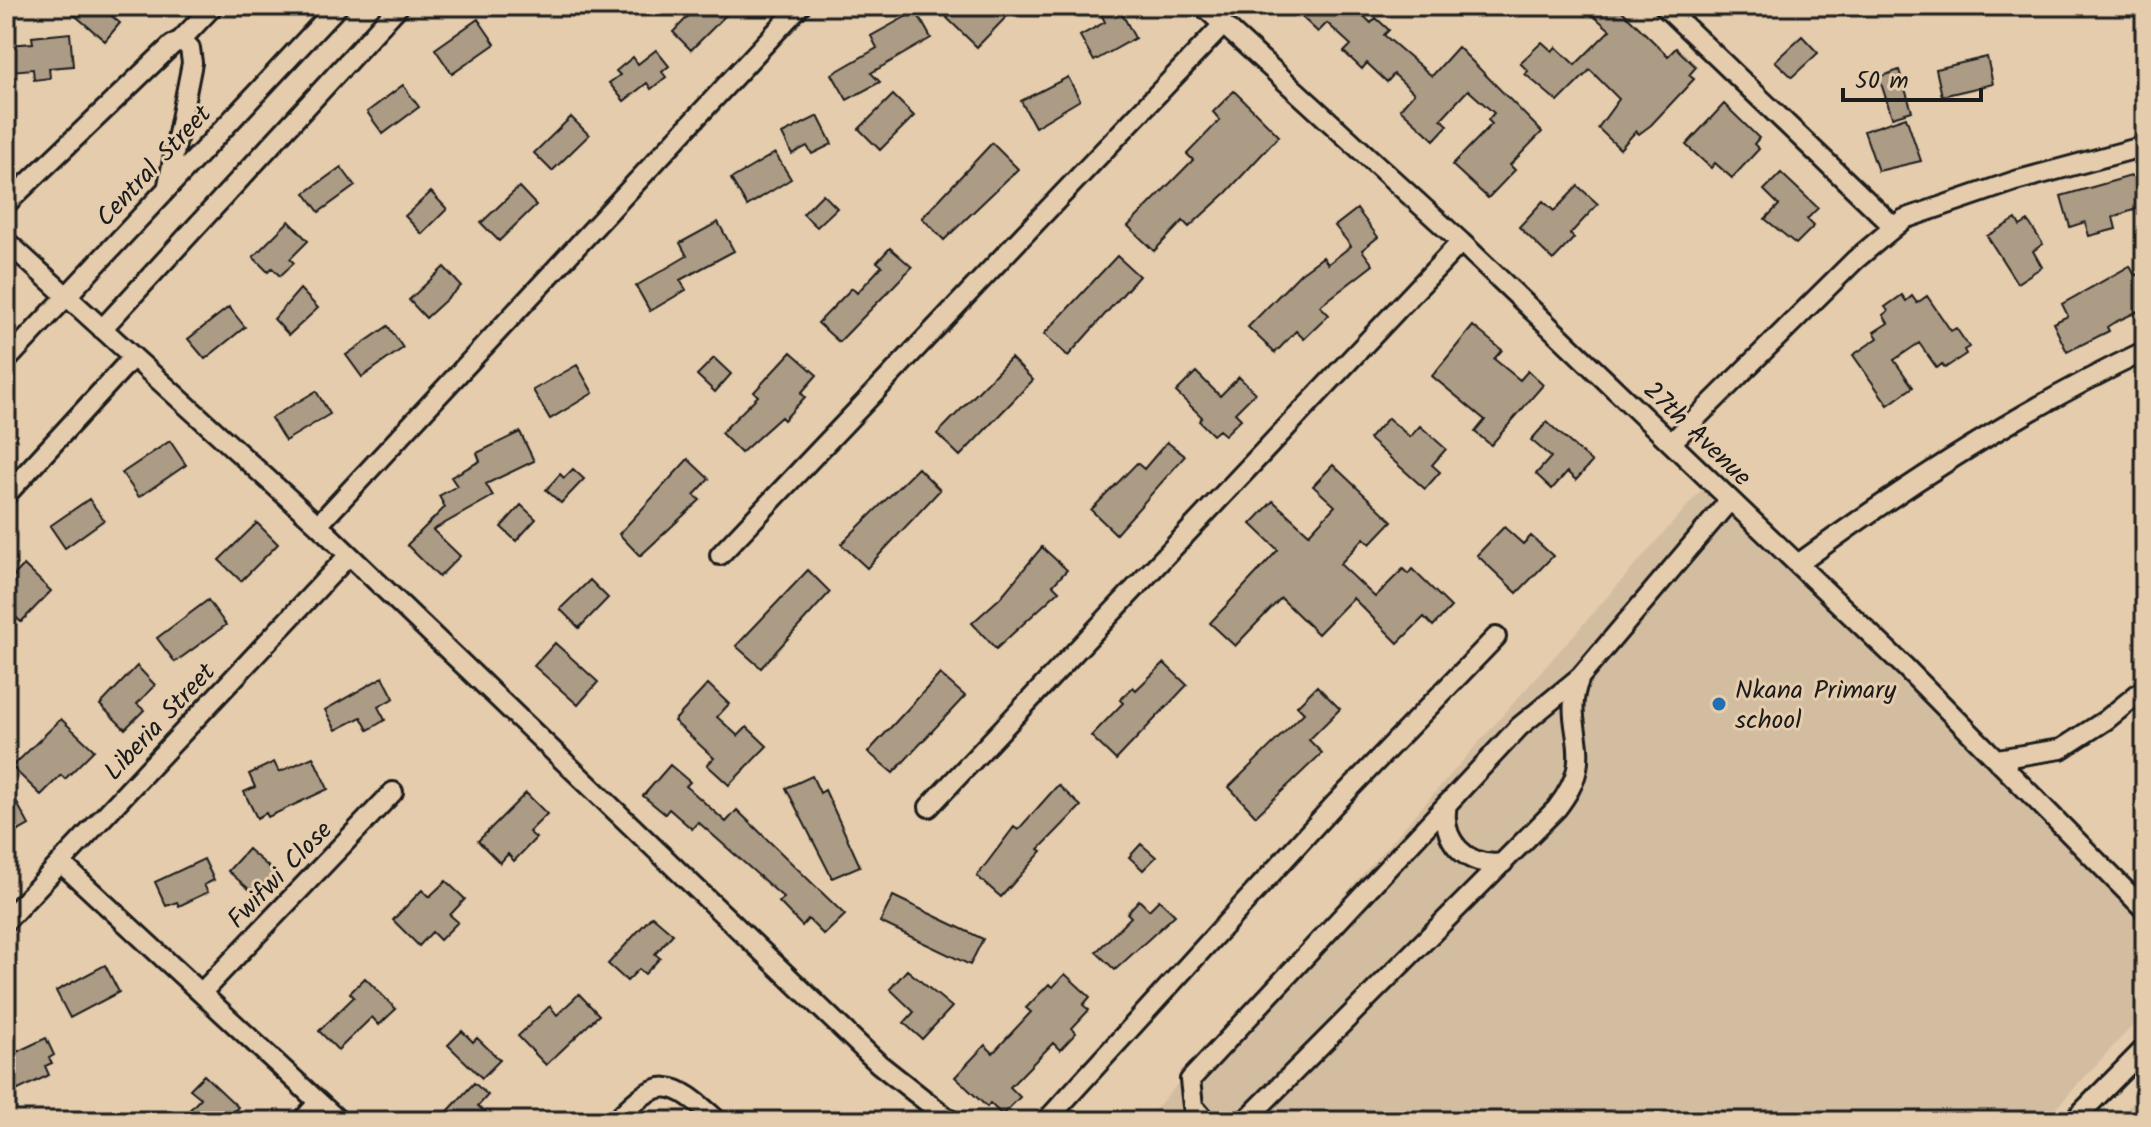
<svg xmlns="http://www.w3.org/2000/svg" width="2151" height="1127" viewBox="0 0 2151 1127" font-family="Kalam,sans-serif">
	<rect width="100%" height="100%" fill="#e4ccad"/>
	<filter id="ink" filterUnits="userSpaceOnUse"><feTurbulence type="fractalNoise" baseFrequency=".0125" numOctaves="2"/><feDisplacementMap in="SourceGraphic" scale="16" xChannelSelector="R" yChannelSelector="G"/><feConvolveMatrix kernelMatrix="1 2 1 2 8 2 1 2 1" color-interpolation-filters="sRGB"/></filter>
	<g filter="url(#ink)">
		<path fill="#d3bda1" d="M1705,486L2145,923V1012L2044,1121H1145Z
			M2145,1090V1121H2116Z"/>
		<path fill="#ac9b85" stroke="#1c1c1c" stroke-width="2" d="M64,6H100L120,23L105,41Z
			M698,6H735L691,50L673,32Z
			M958,6H971L978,13L985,6H1001L1009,14L977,47L947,18Z
			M1112,6H1118L1135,38L1094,61L1080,36L1105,22L1100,12Z
			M1290,6H1353L1371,23L1376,18L1389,30L1384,35L1432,76L1458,47L1542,132L1510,165L1515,170L1488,198L1452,165L1492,124L1488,120L1494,113L1468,90L1441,119L1448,125L1434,140L1400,109L1414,93L1394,74L1387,82L1367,63L1362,69L1344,52L1351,45L1327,23L1318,32Z
			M1582,6H1617L1668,56L1676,48L1696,67L1689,75L1694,79L1651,125L1639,134L1636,131L1620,149L1598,128L1619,99L1590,70L1558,102L1525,74L1528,71L1520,63L1542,42L1552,51L1556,47L1575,65L1610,30Z
			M916,11L931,38L871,73L880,82L847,100L832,74L877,48L871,36Z
			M478,19L495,44L452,74L435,49Z
			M70,33L73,66L49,68L50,78L34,80L33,69L11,71L9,45L33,43L32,37Z
			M1802,36L1818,53L1792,77L1775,61Z
			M656,50L669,66L662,72L666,77L651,89L647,83L624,101L609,83L620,75L616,71L633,57L638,64Z
			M1987,57L1993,84L1942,96L1936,69Z
			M1899,70L1912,111L1892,117L1879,77Z
			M1068,77L1080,100L1035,127L1021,101Z
			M403,85L419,107L383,134L367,112Z
			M1234,91L1279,136L1226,193L1189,227L1183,221L1154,251L1128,226L1193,160L1187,154L1220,120L1213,112Z
			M893,95L914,116L880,150L859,129Z
			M1724,104L1759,138L1754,144L1759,149L1732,178L1715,163L1711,168L1686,145Z
			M818,116L832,144L812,154L807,146L792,154L782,134Z
			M571,117L589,135L552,171L534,153Z
			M1906,117L1921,161L1878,171L1864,131Z
			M992,143L1018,169L944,240L922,218Z
			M775,153L791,179L747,206L731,179Z
			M341,167L355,186L319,212L305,193Z
			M2145,172V206L2113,217L2116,229L2089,236L2085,222L2070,227L2061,196Z
			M1781,173L1818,208L1807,219L1814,226L1796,244L1765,219L1779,205L1764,190Z
			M1578,186L1598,204L1570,234L1574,238L1553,260L1519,227L1543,201L1554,211Z
			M519,187L536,205L499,241L481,223Z
			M431,192L447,209L422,234L405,216Z
			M823,194L837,208L817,227L803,214Z
			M1357,209L1378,237L1362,250L1373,265L1320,306L1329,315L1304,339L1296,331L1275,353L1248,327L1301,273L1323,257L1328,264L1351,246L1335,226Z
			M2016,219L2020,226L2028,221L2043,244L2033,251L2042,267L2017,283L1987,236Z
			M289,221L308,241L290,259L294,263L280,276L272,268L268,272L253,257Z
			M718,222L734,251L680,280L686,290L650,311L636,286L687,256L680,243Z
			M890,248L912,267L839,342L818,323L852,288L857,293L882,266L877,262Z
			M1117,256L1139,276L1068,356L1044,334Z
			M2130,266L2135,276L2145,271V308L2113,323L2107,327L2109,331L2067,352L2053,323L2068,316L2062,304Z
			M444,267L461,286L426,318L409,300Z
			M300,289L318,308L289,335L274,319Z
			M1902,295L1906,301L1912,296L1917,303L1927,296L1951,331L1956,328L1969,347L1964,350L1966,354L1945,368L1942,364L1937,368L1919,343L1894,360L1913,387L1888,405L1853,355L1878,338L1874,332L1888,323L1883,315L1888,311L1885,307Z
			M229,307L245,327L205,359L188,339Z
			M388,326L403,348L362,377L346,355Z
			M1473,326L1502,350L1494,359L1520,380L1528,371L1543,385L1491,445L1475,432L1485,420L1432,376Z
			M791,352L817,375L801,393L805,397L784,420L781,417L741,453L721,433L758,396L754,392Z
			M714,358L731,374L715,392L697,375Z
			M1011,358L1033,380L960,456L937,434Z
			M577,365L593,393L550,419L533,390Z
			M1196,372L1220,396L1239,377L1255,393L1235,413L1241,419L1225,435L1219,430L1213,435L1199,421L1202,417L1176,392Z
			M316,391L330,414L285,441L271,418Z
			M1388,418L1410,437L1420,426L1446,449L1432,465L1440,472L1425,489L1369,439Z
			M1547,422L1592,462L1576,480L1567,472L1552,489L1536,474L1551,457L1531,440Z
			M520,432L534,461L486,484L493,496L433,530L460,556L439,577L407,545L445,507L439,496L457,486L451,477L480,461L477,453Z
			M170,441L186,465L139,497L122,473Z
			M1167,442L1185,456L1116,534L1091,510L1137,463L1144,469Z
			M688,459L709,479L694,495L700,500L640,556L619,534Z
			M1333,465L1392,521L1370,544L1364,538L1340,564L1375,597L1403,569L1408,574L1412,569L1451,607L1433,626L1424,617L1398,643L1353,598L1318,634L1281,598L1235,646L1210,623L1278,550L1251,524L1273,501L1309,534L1335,506L1313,486Z
			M918,468L940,490L867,568L841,544Z
			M573,469L584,479L561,503L546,490L560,474L564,478Z
			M89,499L104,520L65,548L50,526Z
			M521,505L536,519L516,541L501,527Z
			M257,523L278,544L241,581L219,560Z
			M1504,527L1523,544L1531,536L1553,556L1517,593L1477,555Z
			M1042,547L1067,570L1053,585L1059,591L996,649L972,623L1000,598Z
			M24,565L51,591L21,622L6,608V584Z
			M808,570L830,592L761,668L736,646Z
			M590,580L608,598L579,628L560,609Z
			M208,600L226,625L175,662L157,638Z
			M555,643L598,682L578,705L534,666Z
			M1164,663L1187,685L1116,760L1091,736L1123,703L1120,700L1133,687L1136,690Z
			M137,666L155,685L137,704L144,710L125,729L100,705Z
			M940,674L965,696L893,773L868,752Z
			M383,677L394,698L378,707L385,720L368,730L361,717L336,730L325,710Z
			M708,684L729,704L717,717L738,736L747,727L767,746L729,785L707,765L714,758L674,721Z
			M1317,686L1340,709L1309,740L1322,753L1256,816L1229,787L1304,713L1297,706Z
			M61,719L94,750L65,779L61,775L41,795L12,767Z
			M313,757L328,789L268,817L266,813L257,818L244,792L255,787L249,774L274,762L279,772Z
			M670,765L690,782L686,786L726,822L737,810L845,915L824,935L808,919L802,926L779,902L784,898L698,822L692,829L669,809L665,814L643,796Z
			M812,776L820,793L825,790L860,866L832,878L786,788Z
			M6,783L29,825L6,838Z
			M1058,785L1081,806L1039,849L1042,851L1001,897L977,876L1014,827L1018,830Z
			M526,793L547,814L529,832L536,838L514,861L508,854L500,863L478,841Z
			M1141,844L1156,857L1143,870L1129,857Z
			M248,849L277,874L257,896L228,871Z
			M204,859L214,880L204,885L208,892L179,906L177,902L166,906L155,882Z
			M446,881L465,899L450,915L458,922L440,940L432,932L419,946L393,920L422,890L429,897Z
			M893,896L983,939L970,965L880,922Z
			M1139,900L1149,910L1159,900L1175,915L1115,970L1096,952L1131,917L1127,913Z
			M652,916L673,934L655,954L660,958L645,974L639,969L627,981L608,964Z
			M105,965L119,992L70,1018L56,991Z
			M907,970L952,1007L922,1039L904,1023L914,1012L890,989Z
			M1065,974L1090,997L1083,1005L1089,1010L1072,1028L1076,1033L1060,1050L1053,1043L1010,1087L1020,1097L1002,1115L990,1103L987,1107L955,1077L985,1045L993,1053L1031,1012L1026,1008L1049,984L1053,987Z
			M365,978L396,1009L379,1025L372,1017L338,1050L319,1031L354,997L350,993Z
			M579,994L599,1015L546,1065L518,1036L550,1006L557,1015Z
			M462,1031L473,1042L477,1038L500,1060L482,1078L448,1045Z
			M46,1038L54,1055L49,1058L52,1063L45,1066L49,1075L6,1096V1057Z
			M204,1075L238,1107L225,1121H179L201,1098L190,1089Z
			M474,1083L488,1095L478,1106L495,1121H439Z"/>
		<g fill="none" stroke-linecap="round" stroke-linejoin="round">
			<defs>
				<path id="minor" d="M1203,6L1461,242L1905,667L2145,910
					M1664,6L1893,226
					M181,40L213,6
					M6,204L172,45L181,40L190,48L192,63L168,185
					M6,241L318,525L879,1064L951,1121
					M102,329L399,6
					M6,361L338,6
					M1671,443L1855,260L1904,219L2015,181L2145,146
					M6,495L133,357
					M318,525L800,6
					M720,555L1223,25
					M1798,564C1908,483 2021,410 2145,351
					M1997,759L2061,749L2106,720L2145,688
					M1447,804C1440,840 1466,868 1503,863
					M929,807L1461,242
					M61,863L339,1121
					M6,921L349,555
					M202,992L393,792
					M302,1121L318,1103
					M615,1121C660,1074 672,1079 718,1121
					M1046,1121L1334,805L1496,637
					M1206,1121L1193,1106L1190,1080L1519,727L1580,677L1730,500
					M1245,1121L1557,808C1566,796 1574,784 1577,769C1583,737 1565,715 1579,680
					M2073,1121L2145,1048"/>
			</defs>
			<use href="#minor" stroke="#1c1c1c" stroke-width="24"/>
			<use href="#minor" stroke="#e4ccad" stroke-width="18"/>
		</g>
	</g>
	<circle fill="#1f6fb2" stroke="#e4ccad" stroke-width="3" cx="1719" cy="704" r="8"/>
	<g text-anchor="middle" stroke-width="6" stroke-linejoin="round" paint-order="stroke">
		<g font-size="26" fill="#1c1c1c" stroke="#e4ccad">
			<text transform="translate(153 165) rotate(-47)" y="9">Central Street</text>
			<text transform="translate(1698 433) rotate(44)" y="9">27th Avenue</text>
			<text transform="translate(159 721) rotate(-47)" y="9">Liberia Street</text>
			<text transform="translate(279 874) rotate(-46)" y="9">Fwifwi Close</text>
		</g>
		<g font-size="26" fill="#1c1c1c" stroke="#e4ccad" text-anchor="start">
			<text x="1735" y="698">Nkana Primary<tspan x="1735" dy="30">school</tspan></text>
		</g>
	</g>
	<rect width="2151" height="1127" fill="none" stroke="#e4ccad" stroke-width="32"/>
	<rect x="16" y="16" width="2119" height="1095" fill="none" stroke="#1c1c1c" stroke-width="3" filter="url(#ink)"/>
	<path d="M1843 88v12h138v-12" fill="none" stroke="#1c1c1c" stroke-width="4"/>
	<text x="1855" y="88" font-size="24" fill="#1c1c1c" stroke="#e4ccad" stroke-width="6" paint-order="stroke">50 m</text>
</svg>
